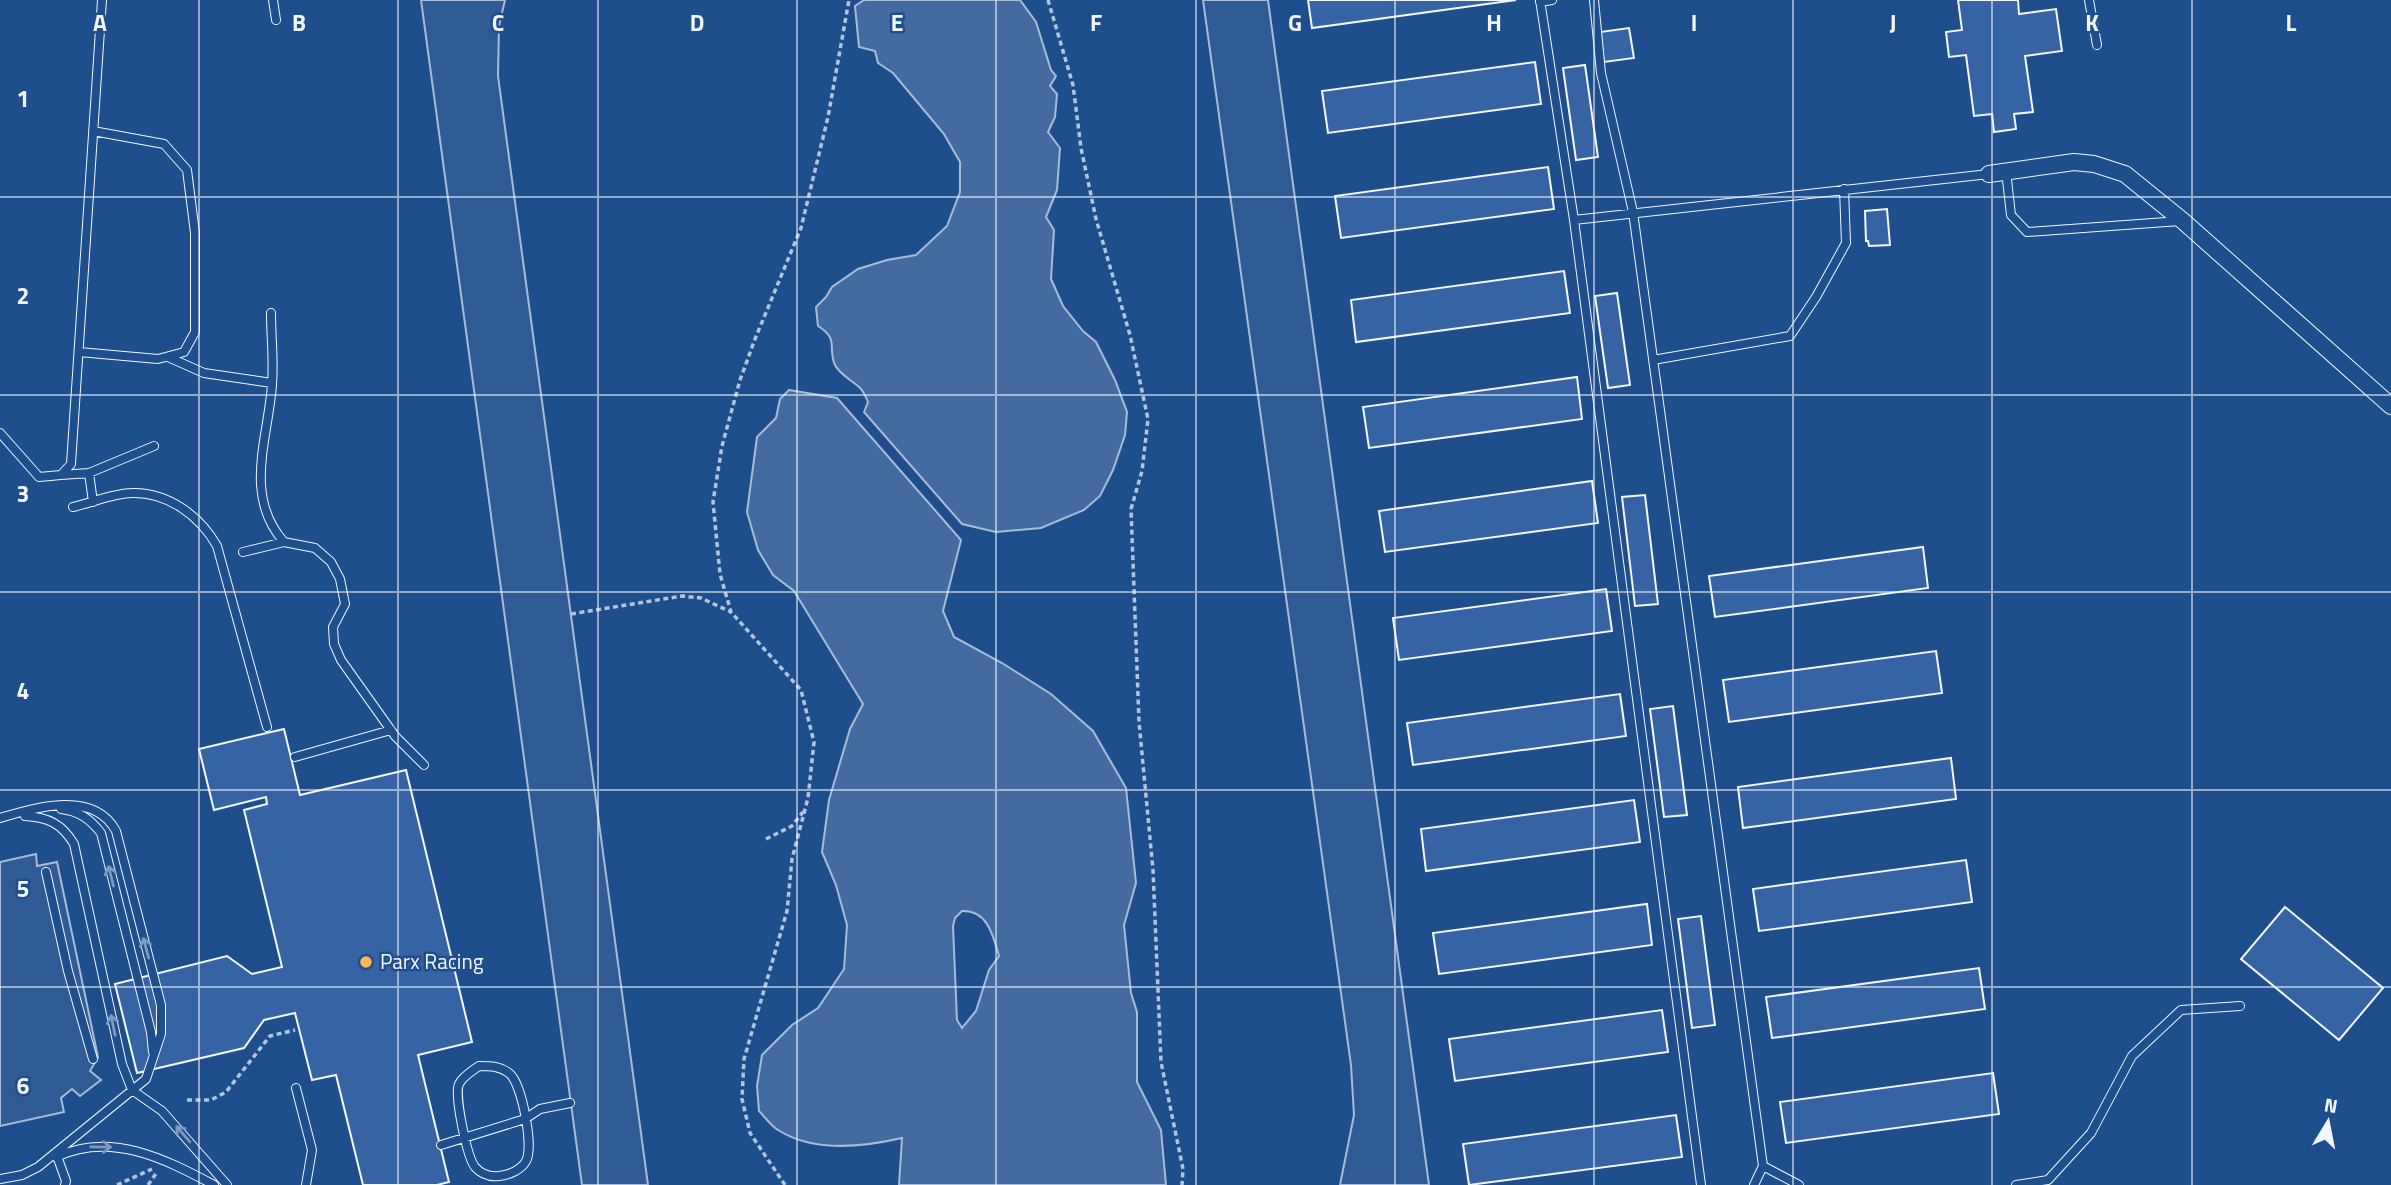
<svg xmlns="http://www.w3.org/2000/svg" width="2391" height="1185" viewBox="0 0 2391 1185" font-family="'Titillium Web',sans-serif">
	<rect width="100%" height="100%" fill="#1f4e8c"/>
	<path fill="#305b95" stroke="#a8bbd7" stroke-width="2" d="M421,0H505L499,26L498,76L648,1185H582Z
		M1203,0H1268L1429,1185H1340L1354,1115L1351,1065Z
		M36,854L37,866L57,862L98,1057L90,1071L101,1080L80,1096L72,1089L61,1098L64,1112L0,1126V862Z"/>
	<path fill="#446ba0" stroke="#a8bbd7" stroke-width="2" fill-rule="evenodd" d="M864,0H1020L1036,22L1051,70L1056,76L1050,86L1057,94L1055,117L1048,132L1060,148L1057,190L1046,217L1054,230L1051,279L1063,306L1083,331L1096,342L1115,380L1127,412L1125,435L1113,470L1100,496L1084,510L1041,528L996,532L962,524L864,412L868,402C866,397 864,392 860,388C852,380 840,375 835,365C827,347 840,340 818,326L816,307L826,297L832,287L858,269L887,260L916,255L947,226L960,192V162L944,134L893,73L878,63L875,51L859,47L855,6Z
		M789,390L837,398L961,540L943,611L954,637L1002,663L1051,694L1093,731L1126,788L1136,883L1124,925L1131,993L1137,1012V1082L1161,1130L1166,1185H899L902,1138C863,1147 814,1153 778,1130C771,1126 765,1117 759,1111L757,1086L762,1055L792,1025L818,1008L844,969L847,925L836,885L822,852L829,800L850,729L863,704L794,591L773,575L758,550L747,512L757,437L776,418L780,399ZM962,911C988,910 993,936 999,956L989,970L976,1011L962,1028L957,1020L953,926L955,918Z"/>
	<path fill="#3563a3" stroke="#f2f6ff" stroke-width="2" d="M1308,0H1516L1312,28Z
		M1958,0H2018L2019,14L2056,9L2062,51L2025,56L2033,112L2014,114L2016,129L1994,132L1992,114L1974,116L1966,55L1949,57L1946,32L1962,30Z
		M1629,28L1634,58L1604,62L1600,32Z
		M1535,62L1541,104L1328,133L1322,91Z
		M1585,65L1598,157L1576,160L1563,68Z
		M1548,167L1554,209L1341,238L1335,196Z
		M1887,209L1890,245L1869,246L1868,241H1866L1865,211Z
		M1564,271L1570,313L1356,342L1351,300Z
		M1617,293L1630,385L1608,388L1595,296Z
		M1577,377L1582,419L1369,448L1363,407Z
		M1592,481L1598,523L1385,552L1379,511Z
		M1645,495L1658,604L1635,606L1622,497Z
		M1923,547L1928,588L1715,617L1709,576Z
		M1606,589L1612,631L1399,660L1393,618Z
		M1936,651L1942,693L1729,722L1723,680Z
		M1620,694L1626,736L1413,765L1407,723Z
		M1673,706L1687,815L1664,817L1650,709Z
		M284,729L300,795L406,770L472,1042L418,1055L449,1182L437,1185H363L336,1075L312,1080L295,1013L264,1020L244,1048L137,1073L115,984L227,956L252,974L282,967L244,810L267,804L266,797L214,810L199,749Z
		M1951,758L1956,799L1743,828L1738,787Z
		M1634,800L1640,842L1426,871L1421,829Z
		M1966,860L1972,902L1759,931L1753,889Z
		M1647,904L1652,945L1439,974L1433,933Z
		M2285,907L2383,988L2339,1040L2241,959Z
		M1701,916L1715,1025L1692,1028L1678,919Z
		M1979,968L1985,1009L1772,1038L1766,997Z
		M1662,1010L1668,1052L1455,1081L1449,1039Z
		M1993,1073L1999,1114L1786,1143L1780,1102Z
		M1676,1115L1682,1157L1469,1185L1463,1144Z"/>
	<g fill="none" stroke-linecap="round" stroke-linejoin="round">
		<defs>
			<path id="lane" d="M273,0L276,20
				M1540,0L1574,220L1701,1185
				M1594,0L1601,73L1633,212L1763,1166L1799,1185
				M2089,0L2097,45
				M1540,2L1552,0
				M2006,171L2011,215L2027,232L2180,221
				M1574,220L1989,174
				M271,313C271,337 274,361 272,385C268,439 243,496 284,542
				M79,352L158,359L184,352L195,332V233L187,170L164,144L93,131
				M168,357L204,373L272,383
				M1653,360L1790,336L1816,297L1846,243L1844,189
				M0,433L39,477L61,475L71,464L102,0
				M89,473L93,502
				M61,475L89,473L154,446
				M73,507C91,503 114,493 132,493C168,492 200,516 217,546L267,727
				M243,552L284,542L315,548L331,562L340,579L345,604L333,627L334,644L341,660L395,736L424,765
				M295,757L391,730
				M61,809C79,811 90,819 101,833L151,1032L153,1052
				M25,816C48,817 62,824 74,844L122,1064L132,1090L162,1111L227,1185
				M0,818C37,807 94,790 116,831L161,1005V1034L146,1079L38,1167L22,1175L0,1179
				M46,872L68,971L93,1059
				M479,1066C490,1066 501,1066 510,1074C522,1085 534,1147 526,1161C521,1170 509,1175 499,1176C490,1177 481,1174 475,1167C467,1157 454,1095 459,1084C463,1076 472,1071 479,1066Z
				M296,1088L312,1150L306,1185
				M441,1145L525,1119L540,1109L570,1103
				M57,1156L66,1181L65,1185
				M56,1157C111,1131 165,1159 214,1185
				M1754,1185L1763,1166
				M2016,1185L2048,1180L2091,1133L2132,1056L2181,1010L2240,1006"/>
			<path id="street" d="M1989,174L2074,162L2094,164L2125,174L2183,221L2391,406"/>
		</defs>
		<use href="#lane" stroke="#f2f6ff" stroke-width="10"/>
		<use href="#street" stroke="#f2f6ff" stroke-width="18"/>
		<path stroke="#b3c4dc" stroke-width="3.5" stroke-dasharray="5 3.5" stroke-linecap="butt" d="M1048,0L1073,85L1081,148L1096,219L1130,335L1148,419L1142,471L1131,509L1139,722L1153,870L1161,1062L1183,1169L1182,1185
			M571,614L682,596L701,598L731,612
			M766,839L792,826L803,812
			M187,1100H211L226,1092L270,1036L295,1030
			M117,1185L152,1169
			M148,1185L157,1172
			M785,1185L750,1133L742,1099L744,1059L787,911L792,859L808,798L814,742L801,690L731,612L720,574L713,502L722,446L740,380L755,339L801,228L828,117L849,0"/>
		<use href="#lane" stroke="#1f4e8c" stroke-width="8"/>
		<use href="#street" stroke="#1f4e8c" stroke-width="16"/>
	</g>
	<defs><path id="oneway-shaft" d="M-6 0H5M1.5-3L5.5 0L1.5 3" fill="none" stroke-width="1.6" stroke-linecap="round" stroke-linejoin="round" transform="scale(1.75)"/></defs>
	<g stroke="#7e9ac0">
		<use href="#oneway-shaft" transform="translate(111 876) rotate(-104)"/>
		<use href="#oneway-shaft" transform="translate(146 948) rotate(-105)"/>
		<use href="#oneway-shaft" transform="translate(113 1025) rotate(-102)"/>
		<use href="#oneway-shaft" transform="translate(183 1134) rotate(-131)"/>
		<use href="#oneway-shaft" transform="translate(101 1147) rotate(1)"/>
	</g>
	<path fill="none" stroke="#f2f6ff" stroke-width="2" stroke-opacity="0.55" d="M199,0V1185M398,0V1185M598,0V1185M797,0V1185M996,0V1185M1196,0V1185M1395,0V1185M1594,0V1185M1793,0V1185M1992,0V1185M2192,0V1185M0,197H2391M0,395H2391M0,592H2391M0,790H2391M0,987H2391"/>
	<circle fill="#ffb74d" stroke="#1f4e8c" stroke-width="2.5" cx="366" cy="962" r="7"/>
	<g text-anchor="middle" stroke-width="5" stroke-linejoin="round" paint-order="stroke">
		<g font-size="21" fill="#f2f6ff" stroke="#1f4e8c" text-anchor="start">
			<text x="380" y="969">Parx Racing</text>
		</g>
	</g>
	<g font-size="23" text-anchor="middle" font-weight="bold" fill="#f2f6ff" stroke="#1f4e8c" stroke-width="5" stroke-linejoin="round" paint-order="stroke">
		<text x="100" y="31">A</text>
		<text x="299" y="31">B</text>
		<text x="498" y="31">C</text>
		<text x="697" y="31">D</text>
		<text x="897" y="31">E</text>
		<text x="1096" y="31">F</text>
		<text x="1295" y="31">G</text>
		<text x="1494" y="31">H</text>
		<text x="1694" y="31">I</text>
		<text x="1893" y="31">J</text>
		<text x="2092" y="31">K</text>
		<text x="2291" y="31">L</text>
		<text x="23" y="107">1</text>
		<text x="23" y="304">2</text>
		<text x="23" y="502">3</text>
		<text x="23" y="699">4</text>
		<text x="23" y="897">5</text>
		<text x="23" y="1094">6</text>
	</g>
	<g transform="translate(2328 1122) rotate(10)" stroke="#1f4e8c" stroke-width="5" paint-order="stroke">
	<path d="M0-5L12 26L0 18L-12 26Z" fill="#f2f6ff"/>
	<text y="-10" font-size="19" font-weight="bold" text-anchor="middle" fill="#f2f6ff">N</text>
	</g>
</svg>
